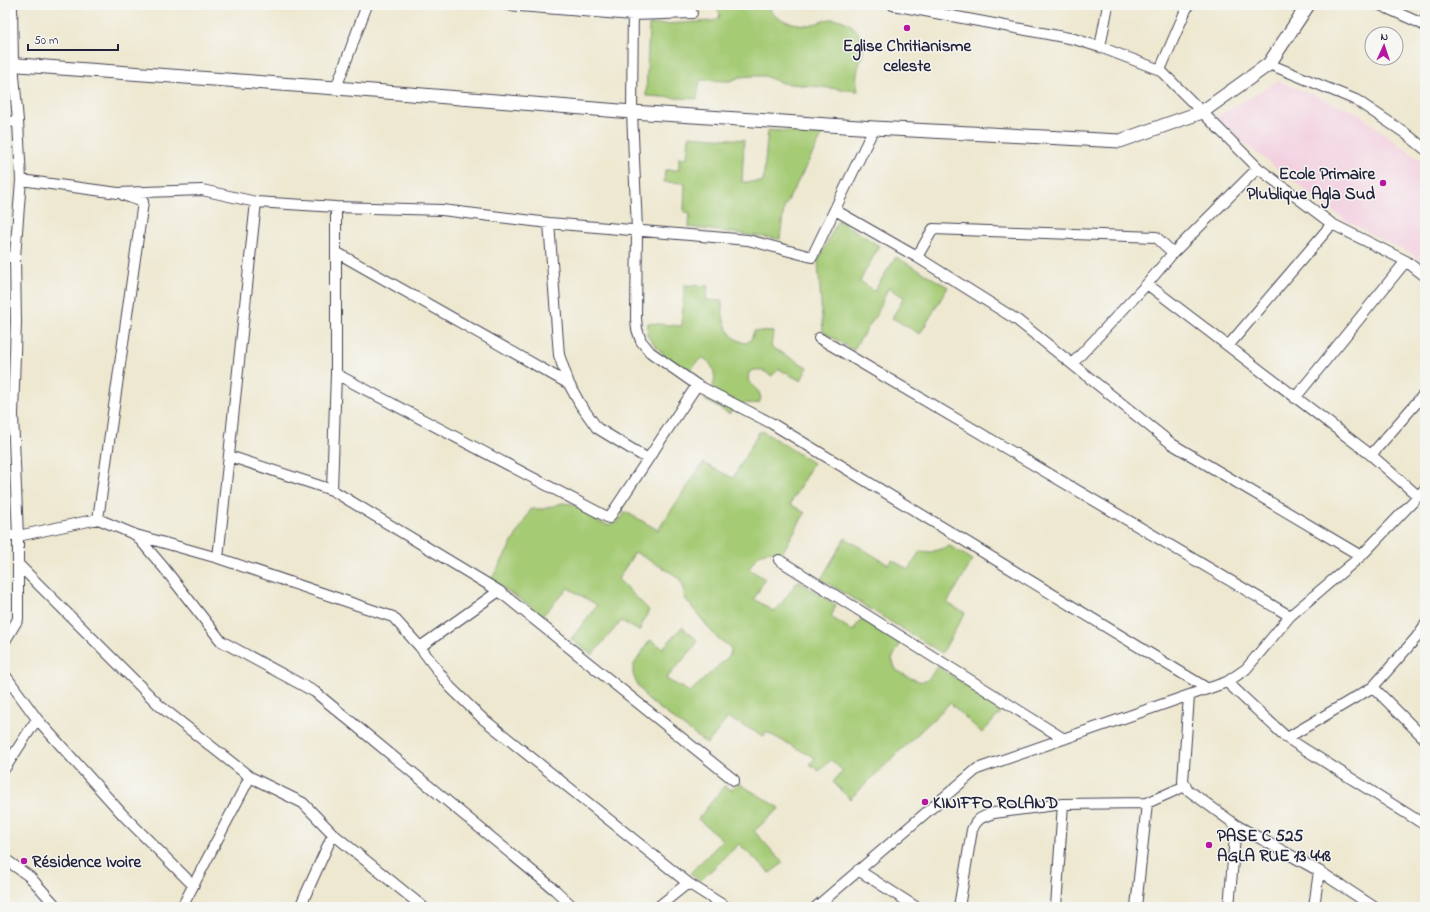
<svg xmlns="http://www.w3.org/2000/svg" width="1430" height="912" viewBox="0 0 1430 912" font-family="'Indie Flower',sans-serif">
	<rect width="100%" height="100%" fill="#f6f6f2"/>
	<filter id="ink" filterUnits="userSpaceOnUse"><feTurbulence type="fractalNoise" baseFrequency=".025" numOctaves="2"/><feDisplacementMap in="SourceGraphic" scale="8" xChannelSelector="R" yChannelSelector="G"/><feConvolveMatrix kernelMatrix="1 2 1 2 8 2 1 2 1" color-interpolation-filters="sRGB"/></filter>
	<filter id="wash" filterUnits="userSpaceOnUse"><feTurbulence type="fractalNoise" baseFrequency=".012" numOctaves="4" result="noise"/><feDisplacementMap in="SourceGraphic" scale="16" xChannelSelector="R" yChannelSelector="G"/><feGaussianBlur stdDeviation="0.9" result="paint"/><feColorMatrix in="noise" values="0 0 0 0 0 0 0 0 0 0 0 0 0 0 0 0 0 1.4 0 .05"/><feComposite in="paint" operator="in"/></filter>
	<g filter="url(#wash)">
		<rect width="100%" height="100%" fill="#eee8d0"/>
		<path fill="#f3cfe0" d="M1278,81L1356,112L1425,164V264L1411,254L1346,221L1218,123L1217,117Z"/>
		<path fill="#a5cb75" stroke="#647658" d="M708,5H769C770,20 794,24 807,25C814,25 819,22 825,20C840,16 857,25 862,40C866,50 859,62 857,73C856,79 857,85 858,91L782,83L764,76H754L740,77L730,81L700,80L697,99L646,96L649,25L713,21L719,18L720,12L714,7Z
			M768,130L823,134L784,208L780,239L689,227L690,213L684,212L685,183L664,182L665,170H679V157L687,158L689,136L744,140L742,182H763Z
			M838,220L879,246L860,281L874,291L896,257L948,287L920,334L892,318L904,297L888,288L878,312L853,350L823,332L818,261Z
			M684,285L708,286L706,300L722,301C722,318 726,339 746,343L751,340L754,331L773,332L771,347L807,367L801,381L779,369L772,376C764,371 759,367 749,372L748,380L759,392L761,398L759,403C742,405 742,399 729,414L705,400C708,395 711,390 713,386C717,376 713,362 703,358C694,361 692,373 684,376L651,341L647,335L648,323L682,326Z
			M759,432H764L813,463L790,504L805,513L782,553C762,549 758,553 749,569L765,579L754,599L775,612L798,581L836,605L831,617L853,631L861,619L900,644L892,659L896,670C902,673 919,684 925,681C930,679 934,671 937,666L1004,709L982,733L950,703L850,799L833,782L843,771L831,760L819,771L810,764L815,758L766,732L764,736L728,718L707,744L647,699L636,682L633,674V666L650,640L663,648L682,627L697,640L695,646L666,679L690,692L730,655L731,649L726,644L716,637L684,597C686,589 681,580 675,575L635,552L618,579L649,610L639,631L621,621L592,655L571,639L597,605L568,588L543,615L491,580L531,509H543L562,503L572,504L579,507L598,522L608,525L618,521L626,512L658,530L703,463L733,478Z
			M845,538L889,565L892,560L909,570L920,551L931,552L950,546L973,560L947,603L965,613L942,653L821,579Z
			M738,783L780,808L754,831L783,863L770,873L739,844L700,881L690,873L723,840L698,819L724,786L731,790Z"/>
	</g>
	<g filter="url(#ink)">
		<g fill="none" stroke-linecap="round" stroke-linejoin="round">
			<defs>
				<path id="minor" d="M507,5L633,15L692,13
					M633,5L632,112L637,230L636,318L637,329L641,341L650,352L697,385L771,423L1208,689
					M893,5L1074,39L1100,47L1160,70
					M1188,5L1160,70L1258,168L1332,224L1406,261L1425,276
					M1380,5L1418,22L1425,26
					M1100,47L1108,5
					M1269,64L1356,100L1405,133L1425,149
					M336,88L367,5
					M5,122L18,121
					M21,180L118,193L202,190L256,202L336,207L442,210L549,223L748,240L812,257L874,128
					M835,210L917,257L1017,320L1172,444L1361,556
					M549,223L559,355L569,384L580,404L597,428L648,459
					M336,252L569,384
					M5,257H15
					M917,257L933,229L1156,237L1173,253
					M1147,284L1371,455L1418,496
					M819,338L1290,616
					M1228,346L1332,224
					M1072,364L1147,284L1173,253L1258,168
					M336,374L609,518L697,385
					M1295,398L1406,261
					M1371,455L1425,393
					M229,456L332,490L499,591L734,780
					M332,490L336,374V207
					M98,519L143,202L123,195
					M136,535L164,568L221,641L315,692L555,890L573,907
					M5,536H18L98,519L136,535L218,558L393,617L420,647L450,687L482,718L688,883L726,907
					M218,558L256,202
					M779,560L1064,739
					M18,564L160,706L250,777L303,803L333,834L423,907
					M5,641L18,619V536L13,415L16,322L15,257L21,180L18,121L13,64L12,5
					M420,647L499,591
					M5,675L37,719L124,816L193,885
					M1227,682L1287,738L1425,825
					M1373,687L1425,739
					M1189,696L1183,781L1188,790L1236,825L1319,871L1374,907
					M1287,738L1373,687L1416,638L1425,625
					M5,768L37,719
					M5,859L30,877L57,907
					M858,870L916,907
					M182,907L250,777
					M300,907L333,834
					M658,907L688,883
					M816,907L977,769L1227,682L1246,669L1290,616L1361,556L1425,489
					M959,907L972,830C977,818 982,817 994,813L1063,804L1147,803L1185,786
					M1056,907L1063,804
					M1136,907L1147,803
					M1229,907L1236,825
					M1314,907L1319,871"/>
				<path id="tertiary" d="M5,64L336,88L632,112L874,128L1120,141L1202,112L1269,64L1308,5"/>
			</defs>
			<use href="#minor" stroke="#414051" stroke-width="12"/>
			<use href="#tertiary" stroke="#414051" stroke-width="15"/>
			<use href="#minor" stroke="#fff" stroke-width="10"/>
			<use href="#tertiary" stroke="#fff" stroke-width="13"/>
		</g>
	</g>
	<g fill="#b5179e" stroke="#f6f6f2" stroke-width="1.5">
		<circle cx="907" cy="28" r="4"/>
		<circle cx="1383" cy="183" r="4"/>
		<circle cx="925" cy="802" r="4"/>
		<circle cx="1209" cy="845" r="4"/>
		<circle cx="24" cy="861" r="4"/>
	</g>
	<g text-anchor="middle" stroke-width="3" stroke-linejoin="round" paint-order="stroke">
		<g font-size="17" font-weight="bold" fill="#22223b" stroke="#f6f6f2" text-anchor="start">
			<text x="907" y="51" text-anchor="middle">Eglise Chritianisme<tspan x="907" dy="20">celeste</tspan></text>
			<text x="1375" y="179" text-anchor="end">Ecole Primaire<tspan x="1375" dy="20">Plublique Agla Sud</tspan></text>
			<text x="933" y="808">KINIFFO ROLAND</text>
			<text x="1217" y="841">PASE C 525<tspan x="1217" dy="20">AGLA RUE 13 448</tspan></text>
			<text x="32" y="867">Résidence Ivoire</text>
		</g>
	</g>
	<rect width="1430" height="912" fill="none" stroke="#f6f6f2" stroke-width="20"/>
	<g transform="translate(1384 46) rotate(3)"><circle r="19" fill="#f6f6f2" stroke="#a1a1a9"/>
	<path d="M0-3L7 15L0 10L-7 15Z" fill="#b5179e"/>
	<text y="-6" font-size="11" font-weight="bold" text-anchor="middle" fill="#22223b">N</text>
	</g>
	<path d="M28 44v6h90v-6" fill="none" stroke="#22223b" stroke-width="2"/>
	<text x="34" y="44" font-size="12" fill="#22223b" stroke="#f6f6f2" stroke-width="3" paint-order="stroke">50 m</text>
</svg>
